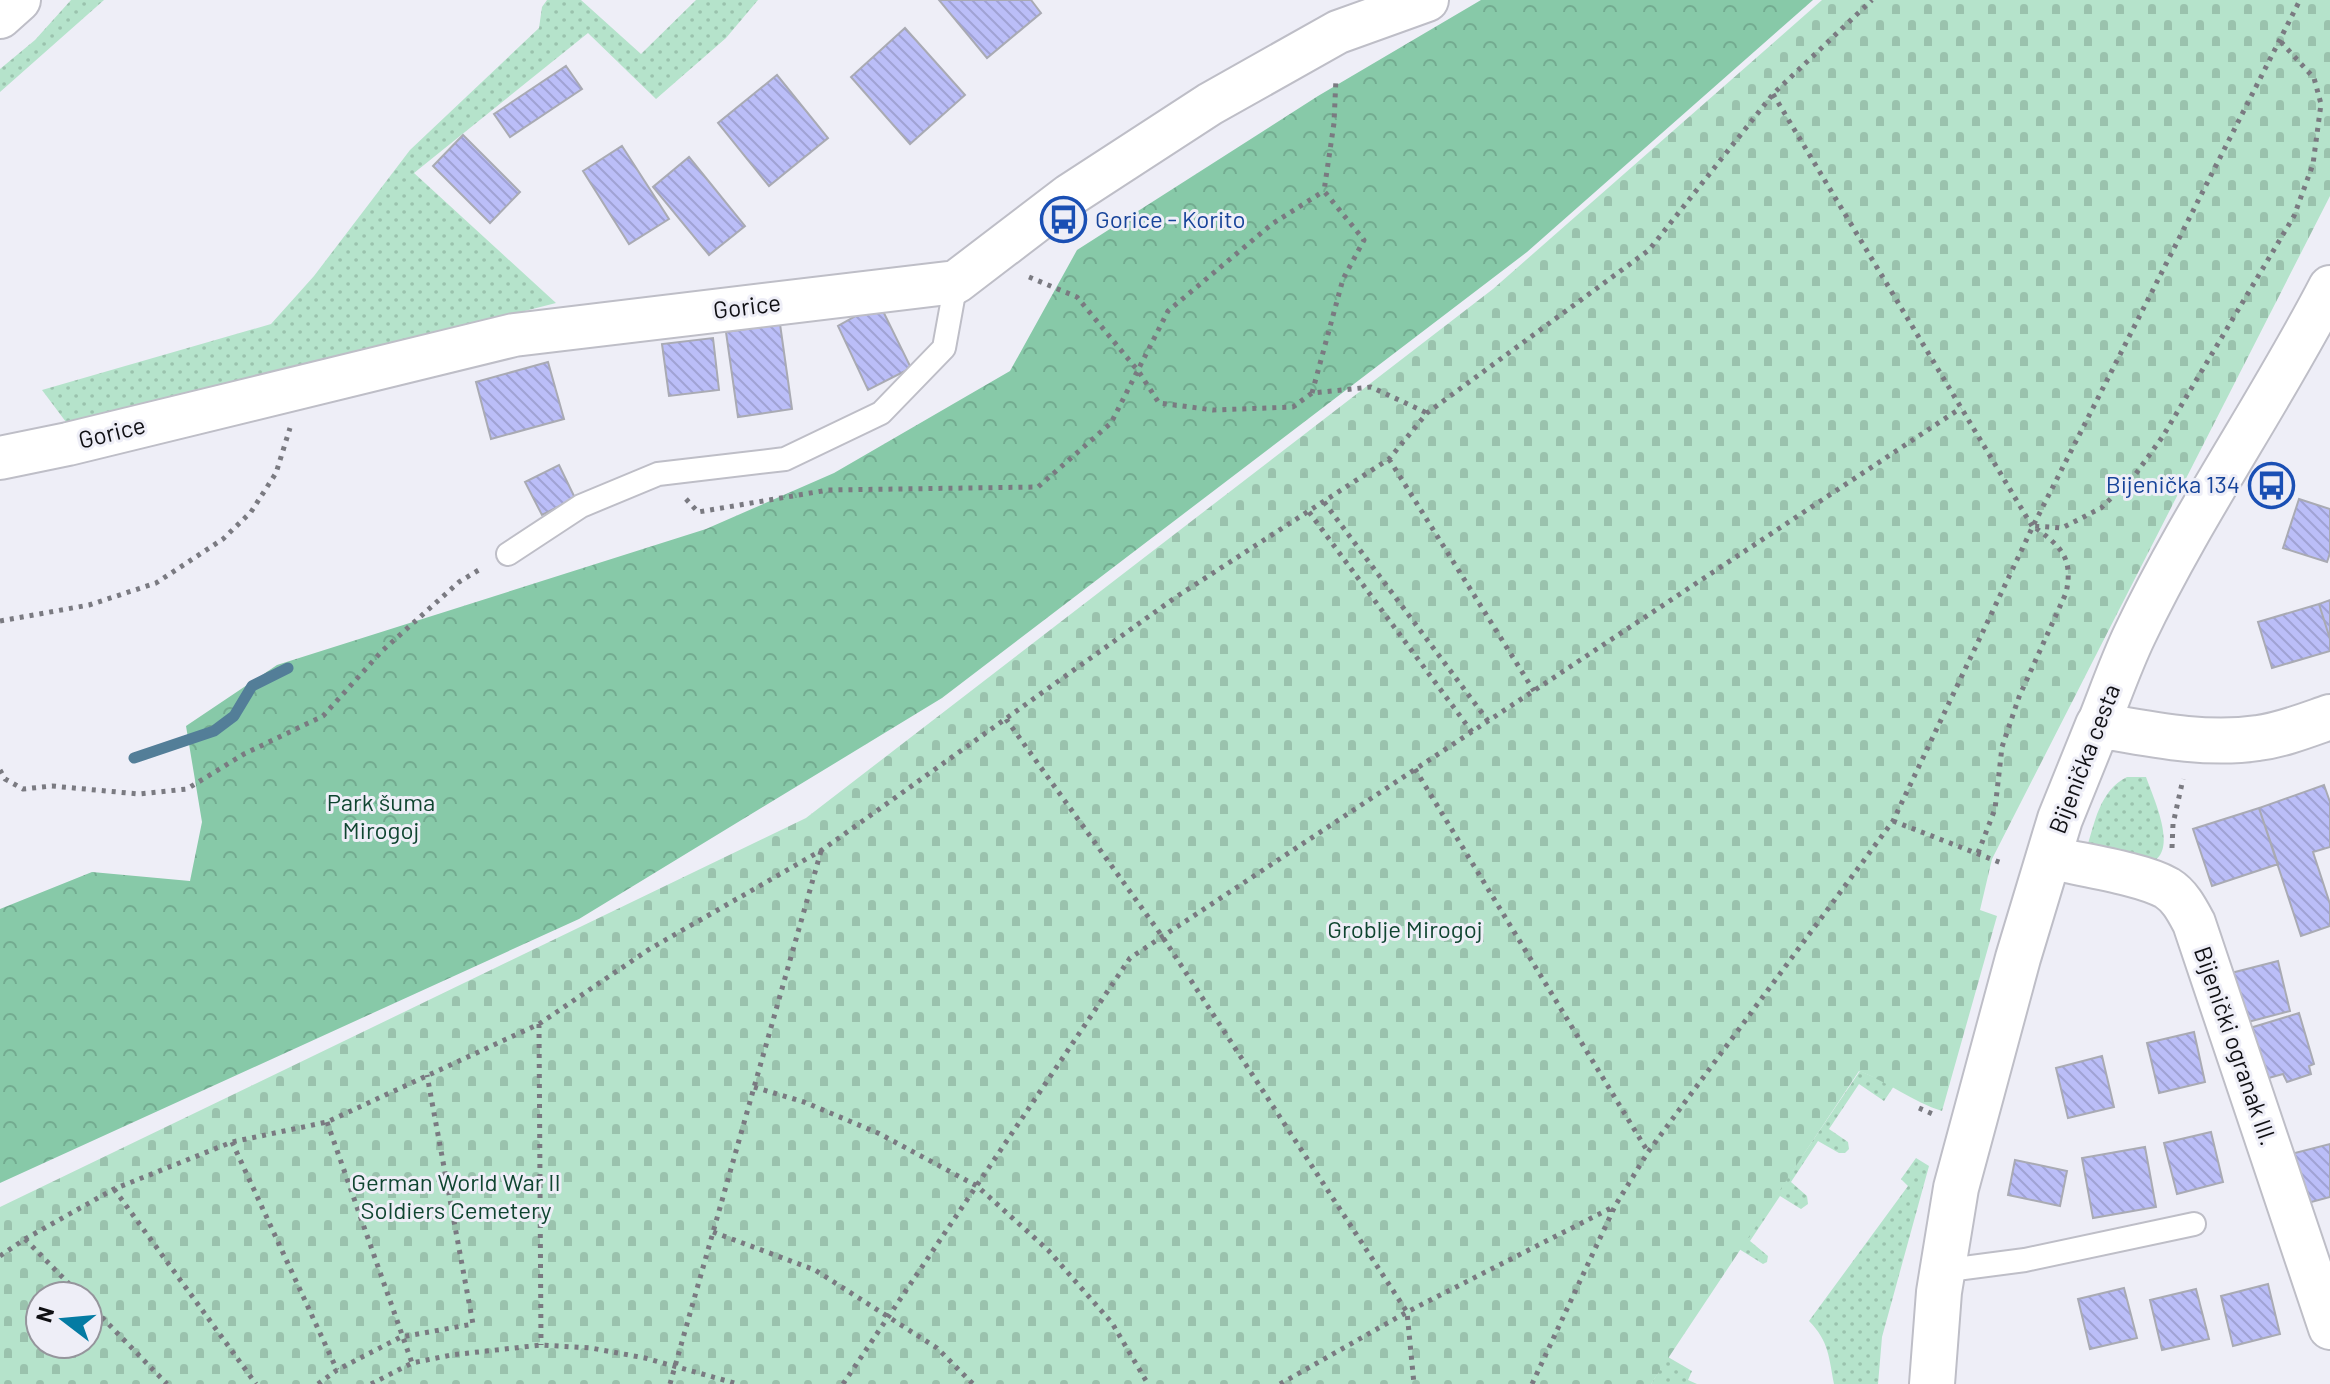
<svg xmlns="http://www.w3.org/2000/svg" width="2330" height="1384" viewBox="0 0 2330 1384" font-family="Barlow,sans-serif">
	<defs>
		<pattern id="green-dots" width="8" height="8" patternUnits="userSpaceOnUse" patternTransform="scale(2)"><rect width="8" height="8" fill="#b5e3cb"/><path d="M2 2h.1M6 6h.1" fill="none" stroke="#9ac2ad" stroke-width="1.8" stroke-linecap="round"/></pattern>
		<pattern id="forest-crowns" width="20" height="18" patternUnits="userSpaceOnUse" patternTransform="scale(2)"><rect width="20" height="18" fill="#87c9a8"/><path d="M2 6a3 3 0 1 1 6 0M12 15a3 3 0 1 1 6 0" fill="none" stroke="#73ab90"/></pattern>
		<pattern id="cemetery-stones" width="16" height="16" patternUnits="userSpaceOnUse" patternTransform="scale(2)"><rect width="16" height="16" fill="#b5e3cb"/><path d="M2 7V4a2 2 0 0 1 4 0v3zM10 15v-3a2 2 0 0 1 4 0v3z" fill="#9ac2ad"/></pattern>
		<pattern id="building-back-hatch" width="6" height="6" patternUnits="userSpaceOnUse" patternTransform="scale(2)"><rect width="6" height="6" fill="#bbbef8"/><path d="M-1 5l2 2M0 0l6 6M5-1l2 2" fill="none" stroke="#a0a2d4"/></pattern>
	</defs>
	<rect width="100%" height="100%" fill="#eeeef7"/>
	<path fill="url(#green-dots)" d="M71,0H104L0,92V69L35,40Z
		M547,0H581L641,54L696,0H758L726,38L656,99L588,33L414,173L556,303L279,374L66,422L42,390L271,324L314,276L410,150L539,28L542,7Z
		M2127,777H2146C2153,797 2177,847 2154,861L2086,850C2095,823 2099,791 2127,777Z
		M1860,1071L1894,1086L1884,1101L1859,1084L1829,1129L1848,1142L1849,1149L1845,1153H1839L1818,1141L1791,1182L1807,1196L1808,1204L1801,1209L1780,1196L1750,1241L1768,1256L1767,1262L1763,1264L1739,1249Z
		M1916,1158L1929,1166L1882,1337L1878,1384H1834C1829,1358 1829,1341 1809,1321L1908,1186L1901,1179Z
		M1668,1357L1692,1371L1688,1380L1697,1384H1651Z"/>
	<path fill="url(#forest-crowns)" d="M1481,0H1813L1527,252L942,698L579,919L0,1183V909L92,872L190,881L202,822L186,726L277,665L706,529L834,473L1010,371L1077,250L1318,96Z"/>
	<path fill="url(#cemetery-stones)" fill-rule="evenodd" d="M1822,0H2330V196L1992,859L1980,910L1997,916L1942,1111C1913,1102 1888,1082 1859,1071L1651,1384H0V1207L806,818L1493,289ZM88,1296V1344H40V1296Z"/>
	<g fill="none" stroke-linecap="round" stroke-linejoin="round">
		<path stroke="#537e98" stroke-width="11" d="M134,758L214,731L234,716L252,686L288,668"/>
	</g>
	<path fill="url(#building-back-hatch)" stroke="#a9aab3" stroke-width="2" d="M939,0H1031L1041,13L987,58Z
		M905,28L965,95L910,144L851,77Z
		M566,66L582,89L510,137L494,114Z
		M777,75L828,138L769,186L718,123Z
		M463,135L520,192L490,223L433,166Z
		M622,146L669,219L629,244L583,171Z
		M689,157L745,226L709,255L653,187Z
		M879,303L911,368L868,390L838,326Z
		M780,324L792,409L738,417L726,332Z
		M713,338L719,390L669,396L662,344Z
		M548,362L564,419L491,439L476,382Z
		M559,465L575,498L542,515L525,482Z
		M2299,499L2330,509V553L2327,562L2283,548Z
		M2330,600V639L2319,604Z
		M2319,604L2330,639V651L2272,668L2258,622Z
		M2324,785L2330,802V847L2313,852L2330,904V926L2301,936L2259,808Z
		M2259,808L2278,864L2212,886L2193,829Z
		M2278,961L2290,1011L2244,1023L2231,973Z
		M2299,1013L2314,1064L2309,1066L2311,1074L2287,1082L2283,1074L2265,1079L2250,1028Z
		M2194,1032L2205,1082L2159,1093L2147,1043Z
		M2102,1056L2114,1107L2068,1118L2056,1068Z
		M2211,1132L2223,1182L2177,1194L2164,1143Z
		M2330,1144V1197L2300,1205L2287,1155Z
		M2145,1147L2156,1207L2093,1218L2082,1158Z
		M2015,1160L2067,1171L2060,1206L2008,1195Z
		M2268,1284L2280,1334L2233,1346L2221,1296Z
		M2124,1288L2137,1338L2090,1349L2078,1299Z
		M2196,1289L2209,1339L2162,1350L2150,1300Z"/>
	<g fill="none" stroke-linecap="round" stroke-linejoin="round">
		<defs>
			<path id="lane" d="M508,554L581,506L658,474L785,459L881,413L944,348L956,282
				M1941,1271L2025,1260L2194,1224"/>
			<path id="street" d="M0,17L19,0
				M0,458L68,444L514,335L956,282L1070,195L1210,104L1338,32L1427,0
				M2098,725C2110,695 2121,663 2135,634C2192,514 2269,405 2330,287
				M2048,857C2080,865 2140,873 2167,888C2180,896 2187,910 2194,923L2330,1328"/>
			<path id="secondary" d="M1932,1384L1939,1292L1956,1188L2018,958L2060,819L2098,725C2150,734 2205,746 2258,738C2282,735 2307,725 2330,717"/>
		</defs>
		<use href="#lane" stroke="#bebec7" stroke-width="26"/>
		<use href="#street" stroke="#bebec7" stroke-width="46"/>
		<use href="#secondary" stroke="#bebec7" stroke-width="48"/>
		<path stroke="#7a7a81" stroke-width="5" stroke-dasharray="4 6" stroke-linecap="butt" d="M1773,94L2032,526
			M1029,277L1077,297L1139,372L1159,403L1213,410L1293,407L1312,393L1371,387L1427,413
			M1312,393L1343,279L1364,240L1324,191L1334,123L1336,78
			M1389,459L1534,691
			M686,499L698,512L828,490L1038,487L1111,423L1168,311L1272,224L1324,191
			M1324,502L1488,721
			M1309,512L1472,732
			M0,621L89,605L156,583L223,539L251,512L276,473L290,428
			M1006,719L1162,936L1407,1312L1414,1384
			M1415,769L1648,1152
			M0,770L5,779L23,789L52,786L139,794L187,789L244,754L323,716L382,651L459,582L482,568
			M1893,821L2004,864
			M2172,848L2173,824L2183,779
			M1978,853L1995,809L2002,747L2019,697L2066,593C2074,557 2060,546 2033,526L2062,528L2101,508L2135,475L2163,436L2294,216L2313,164L2321,104L2314,78L2281,42
			M539,1024L541,1345
			M754,1087L804,1102L878,1133L977,1186L1048,1250L1112,1323L1148,1384
			M1919,1108L1935,1115
			M327,1122L412,1363
			M232,1142L337,1370
			M114,1189L256,1384
			M713,1232L815,1270L937,1348L973,1384
			M25,1239L81,1296
			M0,1256L25,1239L114,1189L232,1142L327,1122L539,1024L648,950L822,850L1176,597L1389,459L1427,413L1649,250L1773,94L1872,0
			M88,1303L167,1384
			M318,1384L337,1370L401,1337L473,1324L427,1075
			M371,1384L412,1363L451,1355L541,1345L591,1348L645,1358L738,1384
			M670,1384L821,851
			M843,1384L1130,958L1961,408
			M1280,1384L1407,1312L1615,1206
			M1532,1384L1615,1206L1648,1152L1893,821L2033,526L2300,0"/>
		<use href="#lane" stroke="#fff" stroke-width="22"/>
		<use href="#street" stroke="#fff" stroke-width="42"/>
		<use href="#secondary" stroke="#fff" stroke-width="44"/>
	</g>
	<defs>
		<symbol id="bus-ring" viewBox="-11 -11 22 22"><circle r="9.5" fill="#eeeef7" stroke="#1a4fb4" stroke-width="1.5"/><path d="M-5-6H5V4H4V6H2V4H-2V6H-4V4H-5ZM-3.5-4V0h7V-4ZM-3.5 1.2v1.5H-2V1.2ZM2 1.2v1.5H3.5V1.2Z" fill="#1a4fb4"/></symbol>
	</defs>
	<g fill-rule="evenodd">
		<use href="#bus-ring" x="1038" y="194" width="51" height="51"/>
		<use href="#bus-ring" x="2246" y="460" width="51" height="51"/>
	</g>
	<g text-anchor="middle" stroke-width="6" stroke-linejoin="round" paint-order="stroke">
		<g font-size="24" fill="#164399" stroke="#eeeef7" text-anchor="start">
			<text x="1095" y="228">Gorice - Korito</text>
			<text x="2240" y="493" text-anchor="end">Bijenička 134</text>
		</g>
		<g font-size="24" fill="#0f0f13" stroke="#eeeef7">
			<text transform="translate(747 307) rotate(-7)" y="8">Gorice</text>
			<text transform="translate(112 433) rotate(-14)" y="8">Gorice</text>
			<text transform="translate(2085 759) rotate(-69)" y="8">Bijenička cesta</text>
			<text transform="translate(2235 1046) rotate(71)" y="8">Bijenički ogranak III.</text>
		</g>
		<g font-size="24" fill="#0f4530" stroke="#eeeef7">
			<text x="381" y="811">Park šuma<tspan x="381" dy="28">Mirogoj</tspan></text>
			<text x="1405" y="938">Groblje Mirogoj</text>
			<text x="456" y="1191">German World War II<tspan x="456" dy="28">Soldiers Cemetery</tspan></text>
		</g>
	</g>
	<g transform="translate(64 1320) rotate(286)"><circle r="38" fill="#eeeef7" stroke="#95959c" stroke-width="2"/>
	<path d="M0-6L14 30L0 20L-14 30Z" fill="#047ba3"/>
	<text y="-12" font-size="22" font-weight="bold" text-anchor="middle" fill="#0f0f13">N</text>
	</g>
</svg>
